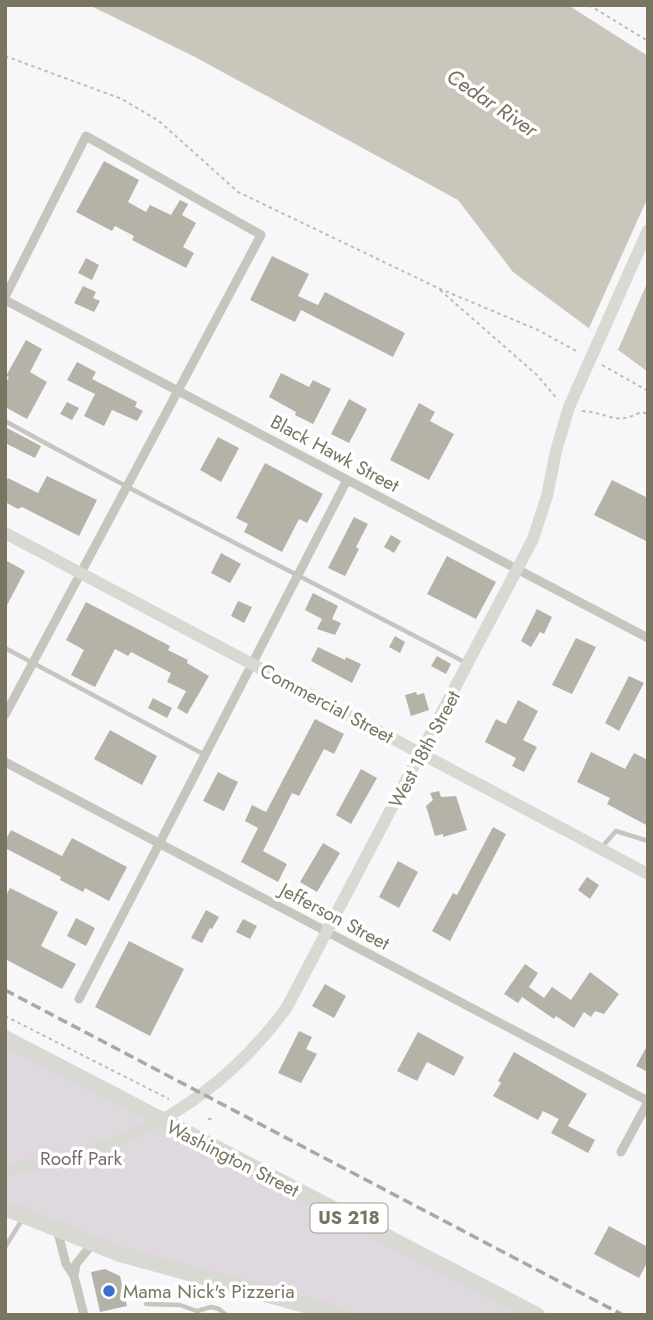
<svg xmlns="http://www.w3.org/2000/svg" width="653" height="1320" viewBox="0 0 653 1320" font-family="Jost,sans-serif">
	<rect width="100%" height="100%" fill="#f7f7f9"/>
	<path fill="#dfd8df" d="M5,1033L539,1315H336L185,1273L5,1208Z"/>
	<path fill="#cac6bc" d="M89,5H568L648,56V372L513,272L458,200L195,57Z"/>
	<path fill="#f7f7f9" d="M648,197V281L618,350L589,328Z"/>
	<path fill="#b5b3a8" d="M104,161L139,180L128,202L146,212L150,205L171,215L180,200L188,204L182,215L196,223L183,247L194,253L186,268L132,240L134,236L115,226L112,231L76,212Z
		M272,256L309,274L298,296L318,305L325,292L405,333L393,357L301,310L295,322L250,300Z
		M86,258L99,265L92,280L78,273Z
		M83,286L96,292L93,298L100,301L94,312L74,303Z
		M26,340L42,349L30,372L47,382L27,419L5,407V384L9,377L6,376Z
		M77,362L96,372L92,379L137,402L135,407L143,411L137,421L112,410L104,426L84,416L95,394L67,380Z
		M281,373L309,387L313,380L331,389L313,424L295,415L296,412L269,397Z
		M349,399L367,409L349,443L331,434Z
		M67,402L79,408L72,420L60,414Z
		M419,403L435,412L430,421L454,434L429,480L390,460Z
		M5,427L41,446L35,458L5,443Z
		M218,437L239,448L221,482L200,470Z
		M265,463L323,494L307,523L299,519L282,552L244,532L248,524L236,518Z
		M47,476L97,500L79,536L22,507L18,509L5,502V483L8,478L38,493Z
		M612,480L648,498V542L594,515Z
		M354,517L368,524L356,547L359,549L345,576L328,568Z
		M391,535L401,541L394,553L384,547Z
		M221,553L241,564L230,583L211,573Z
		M447,556L496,582L476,619L427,594Z
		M5,560L25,571L5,609Z
		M313,593L338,606L332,619L341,623L335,635L317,629L322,619L305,610Z
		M238,601L252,607L244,623L231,616Z
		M86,602L170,646L168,650L188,660L187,663L209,676L187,714L177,708L186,691L167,682L171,673L131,652L128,656L115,649L95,687L71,675L84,650L66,640Z
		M537,609L552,617L544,634L540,632L531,647L521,641Z
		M395,636L405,642L400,653L389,647Z
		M576,638L596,647L572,694L552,685Z
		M318,647L345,660L346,657L361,664L352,683L311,661Z
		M437,656L451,664L446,674L431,666Z
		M629,676L644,683L619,731L605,723Z
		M416,692L417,695L424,693L429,710L411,716L405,695Z
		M153,698L172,708L167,718L148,708Z
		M518,700L538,711L523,740L537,747L524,772L512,766L516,758L485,742L496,719L506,724Z
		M315,719L344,734L334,754L324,749L299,796L292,793L263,851L287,864L278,882L241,862L258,828L245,821L252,805L266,812Z
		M110,730L157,756L142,785L94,759Z
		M591,752L625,769L634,753L648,760V826L607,804L610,798L577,782Z
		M361,769L377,778L351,824L336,815Z
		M218,772L238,782L224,811L203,801Z
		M439,791L441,797L456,796L467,830L443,837V834L435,836L426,806L433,800L430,793Z
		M493,827L506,834L450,941L432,931L453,893L457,895Z
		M11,830L62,856L72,838L127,867L109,901L85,888L83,892L60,880L61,877L5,848V841Z
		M323,843L340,853L317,892L300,882Z
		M398,861L418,872L399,908L379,897Z
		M587,877L599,885L590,899L578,890Z
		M10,888L58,912L41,946L76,964L62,989L5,959V897Z
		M206,910L219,917L212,929L210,928L202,943L191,938Z
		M76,918L95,928L86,946L67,936Z
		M243,919L257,926L250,939L236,932Z
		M129,941L184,969L150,1036L95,1007Z
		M525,964L538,973L529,987L544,998L552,987L571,1000L590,972L619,994L604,1014L595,1011L591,1017L584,1012L574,1028L556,1016L554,1019L522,997L518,1003L504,994Z
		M325,984L346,996L334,1018L312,1006Z
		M299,1031L312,1037L306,1049L317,1054L301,1083L278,1073Z
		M418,1032L464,1057L454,1076L427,1062L417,1081L397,1071Z
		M648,1044V1072L636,1066Z
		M514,1052L587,1094L568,1126L595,1140L588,1153L551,1133L559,1119L543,1111L538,1120L493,1096L501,1083L498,1081Z
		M609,1226L648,1247V1261L639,1278L594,1254Z
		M105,1269L120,1276L127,1306L100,1312L91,1272Z"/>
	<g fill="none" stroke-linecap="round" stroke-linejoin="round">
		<path stroke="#bebeb9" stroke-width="2" stroke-dasharray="3.5 3.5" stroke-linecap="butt" d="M589,5L648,41
			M5,56L122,99L159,121L238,192L438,288L538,330L578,352
			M440,290L537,375L558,400
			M602,365L648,391
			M582,411C611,413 614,426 641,412L648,414
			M5,1016L169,1099
			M208,1119H212"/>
		<path stroke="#c6c5be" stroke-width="4.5" d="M5,421C157,505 313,582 466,663
			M5,648L205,755
			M601,848L616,831L648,841
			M5,1247L22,1220
			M146,1304L180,1305L197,1311L211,1307L219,1309L226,1315"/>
		<path stroke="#c6c5be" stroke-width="9" d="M5,297L86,136L261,235L5,715
			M5,300L648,638
			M5,762L648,1101
			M79,999L347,480
			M621,1152L648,1102
			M57,1229L66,1264L74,1276L84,1315
			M74,1276L76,1264L93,1243"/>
		<path stroke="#d9d9d3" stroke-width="12" d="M5,533L648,874
			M5,1171C37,1164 69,1158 100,1147C176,1122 240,1072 287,1007L533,539L547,496L556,451L569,407L648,230"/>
		<path stroke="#d9d9d3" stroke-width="16" d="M5,1038L537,1315
			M5,1208L120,1254L341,1315"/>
		<path stroke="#aaa99f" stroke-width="3.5" stroke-dasharray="10 5" stroke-linecap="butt" d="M5,990L623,1315"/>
	</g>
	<circle fill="#3d6ed2" stroke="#fff" stroke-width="2.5" cx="109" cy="1291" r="7"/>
	<g text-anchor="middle" stroke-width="7" stroke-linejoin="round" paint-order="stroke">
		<rect fill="#fff" stroke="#a09f91" stroke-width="2" x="310.5" y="1203.5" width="77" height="29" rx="5"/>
		<g font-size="18" font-weight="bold" fill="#787662">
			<text x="349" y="1224">US 218</text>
		</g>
		<g font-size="19" fill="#787662" stroke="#fff">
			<text transform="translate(335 453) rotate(28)" y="7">Black Hawk Street</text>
			<text transform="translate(327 703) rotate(28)" y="7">Commercial Street</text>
			<text transform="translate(424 749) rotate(-62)" y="7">West 18th Street</text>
			<text transform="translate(335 916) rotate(28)" y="7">Jefferson Street</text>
			<text transform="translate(233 1158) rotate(27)" y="7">Washington Street</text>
		</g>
		<g font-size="19" fill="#7c6978" stroke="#fff">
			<text x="81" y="1165">Rooff Park</text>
		</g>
		<g font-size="19" fill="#787662" stroke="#fff" text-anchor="start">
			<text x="123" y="1298">Mama Nick's Pizzeria</text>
		</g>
		<g font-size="21" font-style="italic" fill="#787261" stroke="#fff">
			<text transform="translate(492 103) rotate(34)" y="7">Cedar River</text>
		</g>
	</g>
	<rect width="653" height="1320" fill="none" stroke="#787662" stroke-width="14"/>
</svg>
